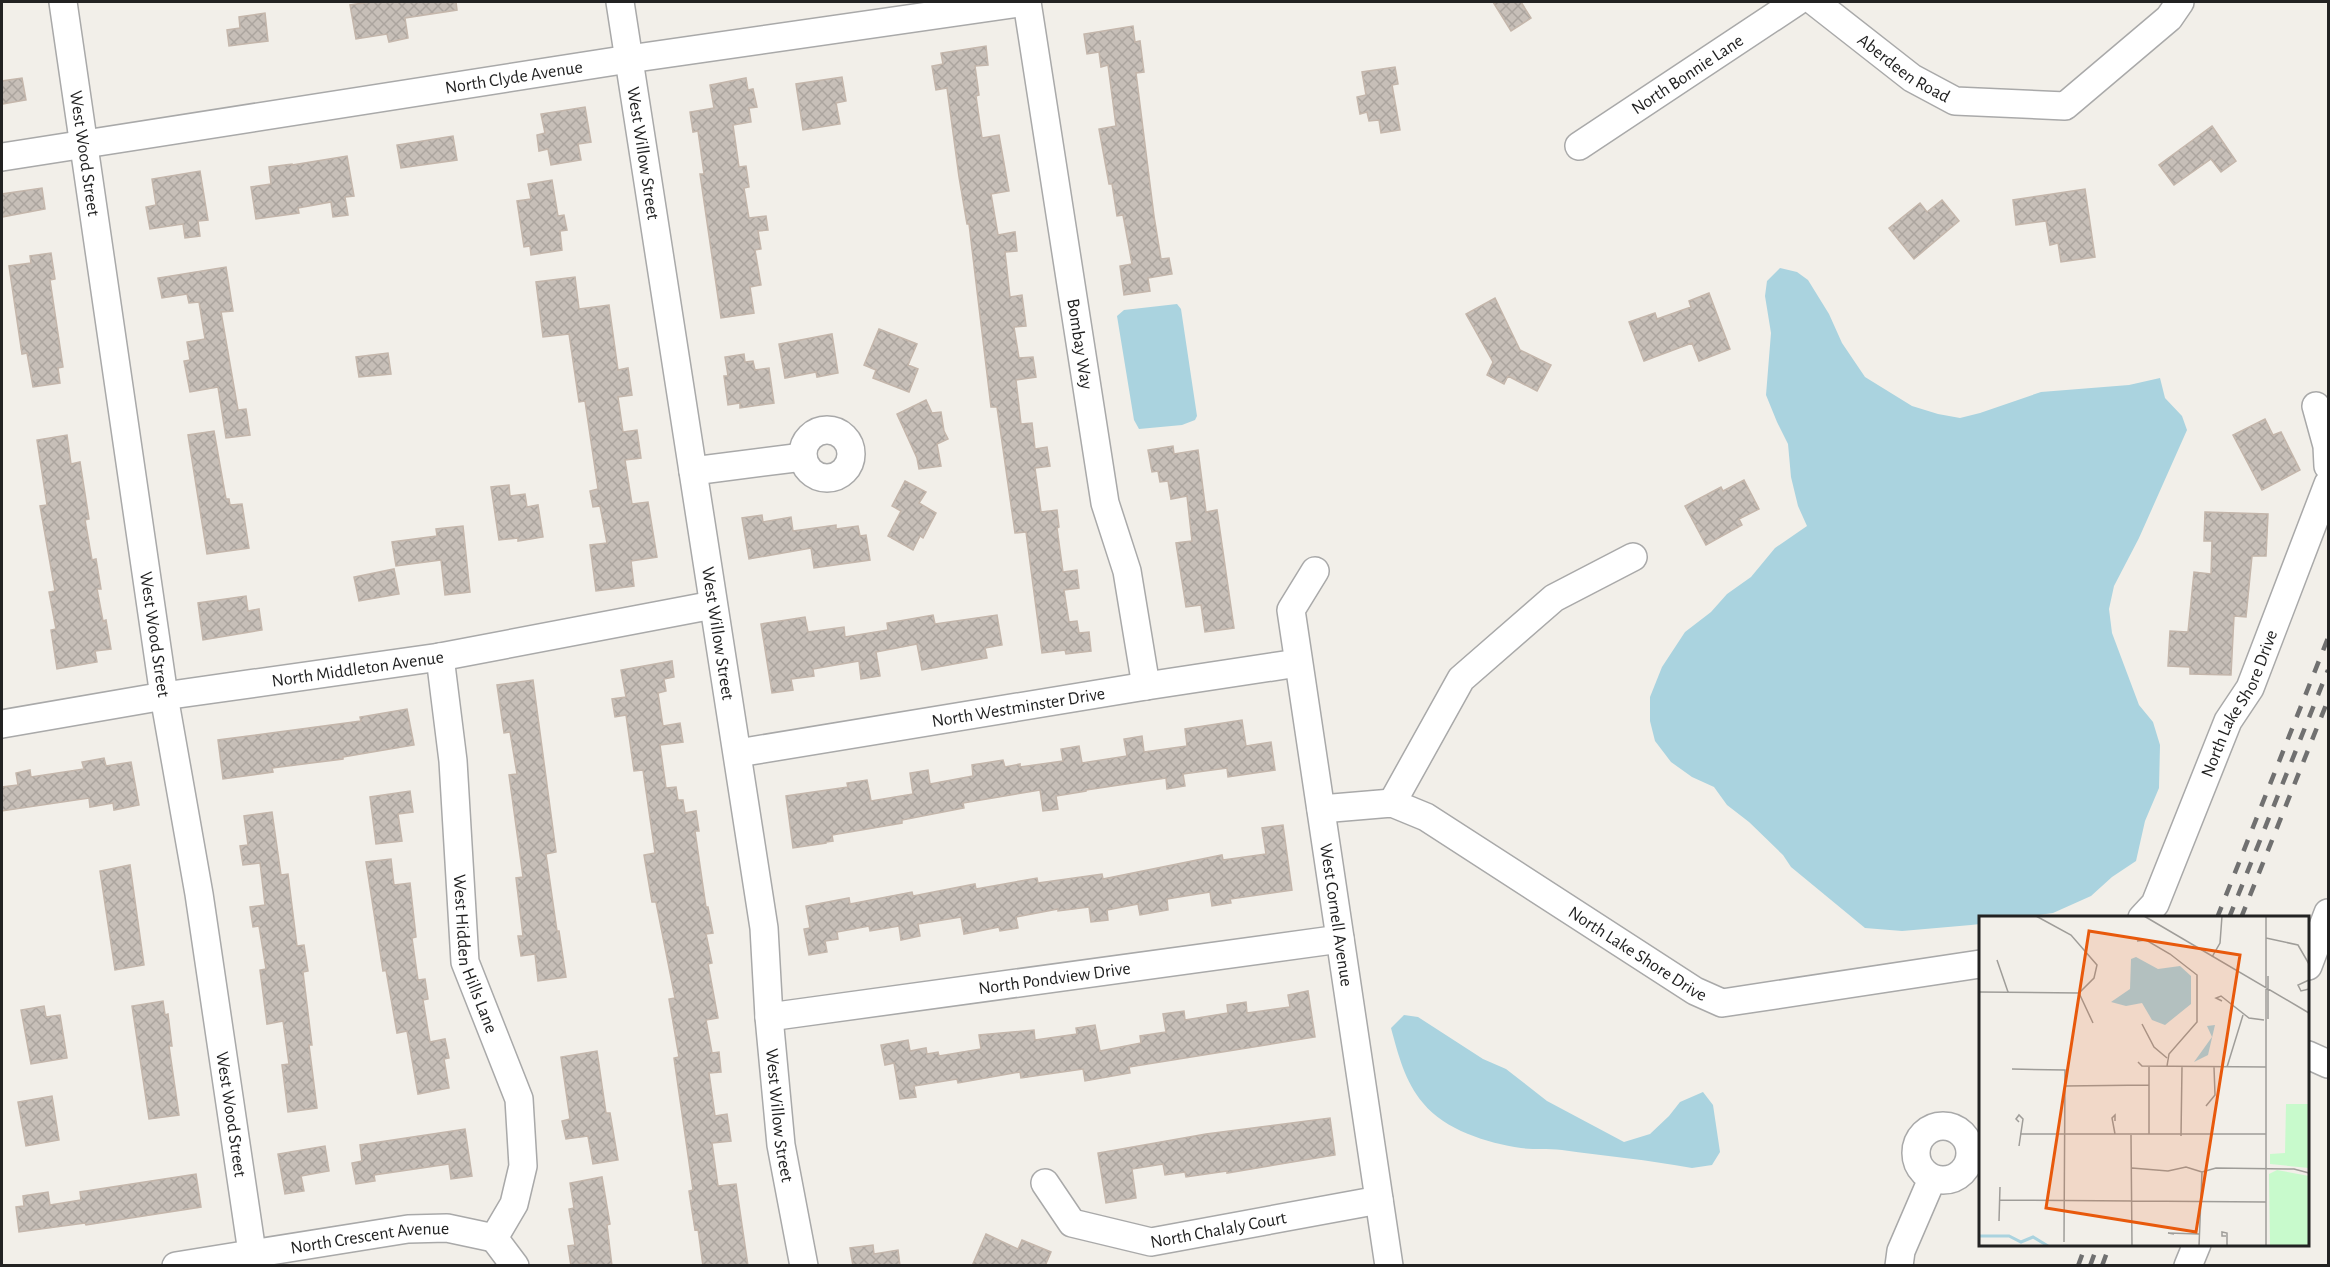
<svg xmlns="http://www.w3.org/2000/svg" width="2330" height="1267" viewBox="0 0 2330 1267" font-family="'Alegreya Sans',sans-serif">
	<defs>
		<pattern id="building-cross-hatch" width="8" height="8" patternUnits="userSpaceOnUse" patternTransform="scale(1.5)"><rect width="8" height="8" fill="#c7bfb8"/><path d="M0 0l8 8M0 8l8-8" fill="none" stroke="#aba49e"/></pattern>
	</defs>
	<rect width="100%" height="100%" fill="#f2efe9"/>
	<path fill="#aad3df" d="M1780,268L1797,272L1808,280L1829,314L1842,343L1865,377L1912,406L1938,414L1960,418L1980,413L2041,392L2129,385L2160,378L2165,398L2182,416L2187,430L2139,538L2114,586L2109,609L2112,633L2139,705L2153,722L2160,745L2159,788L2145,821L2136,861L2112,877L2091,896L2053,913L2024,917L1980,918V924L1971,925L1902,931L1865,928L1791,867L1783,855L1749,822L1727,805L1714,787L1692,777L1671,762L1655,741L1650,721V697L1662,667L1685,632L1711,612L1727,594L1751,577L1775,548L1807,526L1798,506L1791,477L1788,444L1777,422L1766,395L1771,333L1765,296L1767,281Z
		M1177,304L1181,309L1197,416L1195,420L1182,425L1139,429L1134,420L1117,316L1124,310Z
		M1404,1015L1418,1017L1483,1059L1506,1069L1547,1101L1624,1142L1650,1134L1669,1116L1680,1102L1703,1092L1713,1105L1720,1152L1712,1165L1692,1168C1649,1160 1605,1156 1562,1150C1548,1148 1534,1150 1521,1148C1487,1143 1445,1130 1423,1103C1405,1082 1398,1054 1391,1028Z"/>
	<path fill="url(#building-cross-hatch)" stroke="#c4b6ab" stroke-width="1.5" d="M370,2H456L457,10L405,18L408,38L389,42L387,34L356,39L350,5Z
		M1493,2H1521L1531,18L1511,31Z
		M265,13L268,41L229,46L227,30L240,28L239,17Z
		M1133,26L1135,42L1140,41L1144,72L1136,73L1154,216L1161,259L1169,258L1172,274L1148,278L1150,291L1124,295L1120,266L1132,264L1123,215L1117,216L1112,184H1109L1099,129L1116,126L1108,65L1101,67L1099,52L1087,54L1084,34Z
		M986,46L988,65L975,66L979,95L976,96L982,138L999,135L1009,191L991,194L998,235L1015,232L1017,251L1005,252L1010,297L1022,295L1026,326L1014,327L1019,358L1033,357L1036,377L1016,380L1021,424L1032,423L1035,449L1047,447L1050,466L1035,468L1041,512L1057,510L1059,527L1057,528L1063,572L1077,570L1079,588L1064,590L1069,622L1077,621L1079,633L1089,632L1091,651L1066,654L1065,650L1042,653L1026,532L1015,533L997,407H991L969,224H967L959,177L947,88L936,90L932,66L943,64L941,53Z
		M1395,67L1398,84L1392,85L1400,130L1381,133L1379,120L1369,121L1367,112L1360,114L1357,97L1366,95L1362,72Z
		M842,77L846,101L836,103L840,124L803,130L796,84Z
		M22,78L26,100L2,104V81Z
		M746,78L748,90L753,89L757,107L749,108L751,122L733,125L739,167L746,166L749,187L744,188L749,218L766,216L768,230L758,231L761,249L755,250L761,285L750,287L754,313L721,318L700,174H704L698,131L693,132L690,112L714,108L710,85Z
		M585,107L591,142L578,144L581,160L551,165L548,149L539,151L537,135L545,133L541,114Z
		M2212,126L2236,161L2221,172L2211,159L2174,185L2159,165Z
		M453,136L457,160L401,168L397,145Z
		M347,156L354,196L345,197L348,215L333,217L331,202L298,208L299,213L256,219L251,187L271,184L269,167L292,164V165Z
		M200,171L208,220L198,221L200,236L185,238L183,224L150,229L146,207L156,205L152,179Z
		M552,180L558,216L564,215L567,230L560,231L562,250L531,255L530,246L524,247L517,201L531,199L528,184Z
		M42,188L45,209L2,217V194Z
		M2085,189L2095,257L2061,262L2058,243L2050,245L2046,221L2016,225L2013,200Z
		M1942,200L1959,221L1914,259L1889,228L1920,203L1927,212Z
		M51,253L55,279L50,280L63,367L58,368L60,383L33,387L27,353L22,354L9,266L31,263L30,256Z
		M226,267L233,311L221,312L238,410L246,409L250,435L226,438L218,387L190,392L184,361L190,360L187,342L205,339L199,302L189,303L187,294L162,298L158,278Z
		M575,277L579,309L609,305L618,370L628,368L632,395L618,397L623,432L637,430L641,458L625,460L632,504L648,502L657,557L631,561L634,586L596,591L590,545L607,543L600,506L593,507L590,491L598,489L585,401L579,402L569,334L543,337L536,282Z
		M1709,293L1730,349L1699,361L1692,343L1644,361L1629,322L1655,313L1657,319L1691,307L1689,301Z
		M1495,298L1520,350L1551,365L1537,391L1508,376L1504,384L1487,375L1493,362L1466,314Z
		M879,329L917,344L908,365L918,369L909,392L873,378L876,370L864,365Z
		M832,334L838,373L817,377L816,372L785,378L779,344Z
		M388,353L391,374L359,377L356,357Z
		M744,354L745,362L753,361L755,370L769,368L774,403L740,408V403L728,405L724,376H728L725,357Z
		M926,400L932,413L941,412L944,431L948,439L937,444L941,466L919,469L917,458L897,414Z
		M2265,419L2273,435L2281,432L2300,470L2262,490L2233,435Z
		M214,431L226,499H229L230,505L242,504L249,548L207,554L188,435Z
		M67,435L71,464L80,462L89,519L85,520L92,560L96,559L101,589H97L103,621L106,620L111,649L95,651L97,662L57,669L51,630L56,629L49,592L55,591L40,506L47,505L37,440Z
		M1173,446L1174,454L1198,450L1206,512L1217,510L1234,628L1205,632L1201,605L1186,607L1176,543L1192,541L1187,496L1171,499L1168,481L1160,482L1158,471L1152,472L1148,450Z
		M1744,480L1759,509L1739,519L1742,525L1706,545L1685,506L1721,487L1723,491Z
		M905,481L926,492L919,503L936,513L923,538L920,536L913,550L888,536L901,511L892,506Z
		M509,485L510,496L525,494L527,507L538,505L543,537L518,541V538L499,540L491,487Z
		M2205,512L2268,514L2266,556H2252L2246,617L2234,616L2231,675L2190,674V667L2168,666L2170,631L2188,632L2194,572L2211,574L2212,541H2204Z
		M762,515L763,522L791,517L793,531L836,525V529L858,526L860,536L866,535L870,560L814,568L811,548L749,559L742,518Z
		M463,526L470,592L445,595L441,560L396,566L392,542L437,536L436,529Z
		M394,569L399,594L359,601L354,577Z
		M246,596L248,611L259,609L262,630L203,640L198,603Z
		M933,615L935,624L997,615L1002,645L985,648L987,658L922,670L917,644L876,652L880,676L861,679L859,661L813,669L814,676L791,679L793,690L772,693L761,624L805,617L808,632L844,627L845,637L888,630L887,623Z
		M672,661L674,677L664,679L666,691L658,693L663,726L680,723L683,742L660,745L666,788L676,787L678,800H683L685,813L696,811L699,831H695L706,907H708L713,933L706,934L712,963L708,964L718,1018L706,1020L712,1053L719,1052L721,1072L709,1073L715,1116L727,1114L731,1141L712,1143L718,1186L736,1184L748,1266H703L698,1229L695,1230L689,1191L693,1190L674,1058L679,1057L669,999L675,998L656,902H652L644,855L655,853L643,770L634,771L626,715L615,717L612,699L626,697L621,670Z
		M533,680L556,852L546,854L557,931H559L566,977L538,981L535,954L521,956L518,936H523L516,878L523,877L509,775L517,774L510,732L504,733L497,685Z
		M407,709L414,745L343,757V759L272,768L273,772L223,779L218,740L361,721L360,717Z
		M1242,720L1246,746L1271,742L1275,770L1228,777L1227,768L1183,774L1185,786L1167,789L1166,778L1086,790V791L1056,796L1058,809L1043,811L1040,790L963,803L964,808L902,820V823L832,835L833,841L826,842V843L793,848L786,796L848,787L847,783L867,780L871,801L913,794L910,773L928,770L930,784L973,776L972,765L1003,760L1005,767L1020,764V767L1063,761L1061,749L1079,746L1082,763L1127,756L1124,739L1142,736L1144,752L1187,746L1185,729Z
		M104,758L106,766L131,762L139,805L114,810L113,803L90,807L89,798L2,811V787L18,785L16,773L30,770L31,777L84,769L82,762Z
		M410,791L413,812L398,814L402,841L376,844L370,797Z
		M272,812L281,875L288,874L297,946L304,945L308,971L303,972L312,1045H309L317,1108L288,1112L282,1065L289,1064L283,1021L267,1024L260,970L266,969L259,926L253,927L250,907L265,905L260,863L243,865L240,846L248,845L244,816Z
		M1283,825L1292,890L1230,899L1231,903L1212,906L1210,892L1167,899L1168,910L1140,915L1138,904L1107,910L1108,920L1091,922L1089,907L1058,911V909L1016,917L1018,928L1000,931L999,927L964,934L961,917L918,924L920,936L901,940L899,926L870,931L869,926L837,932L838,939L825,941L827,952L809,955L804,929L810,928L806,906L849,898L850,904L912,892L913,896L975,884L976,889L1037,878L1038,883L1102,874L1103,879L1222,855L1223,860L1266,854L1262,828Z
		M391,859L394,885L410,883L416,937L412,938L418,980L425,979L428,999L423,1000L430,1042L445,1039L449,1058L444,1059L449,1088L418,1094L407,1031L397,1033L386,970L383,971L366,862Z
		M130,865L144,965L115,970L100,871Z
		M1308,991L1315,1037L1129,1067L1130,1073L1085,1081L1083,1069L1021,1078L1020,1072L958,1083L957,1079L914,1086L916,1097L900,1099L894,1063L885,1065L881,1045L908,1040L910,1051L926,1048L927,1054L938,1052L939,1056L981,1049L979,1035L1034,1030L1035,1040L1077,1034L1076,1028L1095,1025L1100,1051L1141,1043L1140,1036L1166,1032L1163,1014L1184,1011L1185,1020L1228,1013L1227,1005L1246,1002L1247,1013L1290,1007L1288,995Z
		M163,1001L165,1015L168,1014L172,1046H169L179,1115L149,1119L132,1006Z
		M44,1006L46,1017L60,1015L67,1058L31,1064L21,1010Z
		M597,1051L606,1113H610L618,1160L593,1164L588,1136L566,1139L562,1121L570,1119L561,1057Z
		M52,1096L59,1140L26,1146L18,1102Z
		M1330,1118L1335,1155L1227,1173V1171L1186,1177L1185,1172L1165,1175L1163,1164L1132,1169L1136,1198L1106,1203L1098,1153L1206,1134Z
		M465,1129L472,1176L451,1179L449,1164L374,1175L375,1181L356,1184L352,1163L362,1161L360,1145Z
		M325,1146L329,1171L301,1176L304,1191L285,1194L278,1154Z
		M196,1174L201,1207L86,1225L85,1223L19,1232L16,1207L24,1206L23,1196L48,1192L50,1205L81,1200L80,1192Z
		M602,1177L610,1224L607,1225L612,1266H587L586,1263L571,1266L568,1246L575,1245L569,1209L574,1208L570,1183Z
		M986,1234L1018,1249L1022,1240L1051,1252L1045,1266H972Z
		M873,1245L874,1254L898,1250L900,1266H853L850,1248Z"/>
	<g fill="none" stroke-linecap="round" stroke-linejoin="round">
		<defs>
			<g id="minor">
				<path id="s1" d="M63,2L164,696L199,894L254,1266"/>
				<path id="s2" d="M620,2L764,928L769,1017L781,1145L804,1266"/>
				<path id="s3" d="M1027,2L1105,503L1127,571L1146,686"/>
				<path id="s4" d="M1815,2L1912,78L1955,101L2065,106L2169,18L2180,2"/>
				<path id="s5" d="M1579,146L1796,2"/>
				<path id="s6" d="M2,157L629,59L1026,2"/>
				<path d="M2316,406L2327,446L2328,466"/>
				<circle cx="827" cy="454" r="24"/>
				<path d="M693,471L803,457"/>
				<path id="s7" d="M1315,571L1291,610L1389,1266"/>
				<path id="s8" d="M440,657L453,761L465,962L519,1099L523,1166L514,1204L494,1238"/>
				<path id="s9" d="M2,724L164,696L440,657L713,605"/>
				<path id="s10" d="M738,753L1146,686L1298,663"/>
				<path d="M1392,803L1461,679L1554,598L1633,557"/>
				<path id="s11" d="M1321,809L1392,803L1426,817L1695,991L1722,1003L1980,964"/>
				<path id="s12" d="M2142,918L2155,904L2228,721L2250,688L2328,484"/>
				<path d="M2308,966L2328,913"/>
				<path id="s13" d="M769,1017L1340,939"/>
				<path d="M2308,1055L2328,1064"/>
				<circle cx="1943" cy="1153" r="27"/>
				<path id="s14" d="M1045,1183L1072,1223L1151,1242L1379,1200"/>
				<path d="M494,1238L515,1266"/>
				<path id="s15" d="M176,1266L408,1229L447,1228L494,1238"/>
				<path d="M1899,1266L1901,1251L1932,1179"/>
				<path d="M2188,1266L2197,1244"/>
			</g>
		</defs>
		<use href="#minor" stroke="#a9a9a9" stroke-width="30"/>
		<use href="#minor" stroke="#fff" stroke-width="27"/>
		<path stroke="#707070" stroke-width="4.5" stroke-dasharray="12 12" stroke-linecap="butt" d="M2217,918L2328,638
			M2229,918L2328,670
			M2241,918L2328,700
			M2078,1266L2086,1244
			M2090,1266L2098,1244
			M2102,1266L2110,1244"/>
	</g>
	<g text-anchor="middle" stroke-width="5" stroke-linejoin="round" paint-order="stroke">
		<g font-size="18" fill="#222" stroke="#fff">
			<text dy="6" stroke="none"><textPath href="#s4" startOffset="111">Aberdeen Road</textPath></text>
			<text dy="6" stroke="none"><textPath href="#s5" startOffset="130">North Bonnie Lane</textPath></text>
			<text dy="6" stroke="none"><textPath href="#s6" startOffset="518">North Clyde Avenue</textPath></text>
			<text dy="6" stroke="none"><textPath href="#s1" startOffset="153">West Wood Street</textPath></text>
			<text dy="6" stroke="none"><textPath href="#s2" startOffset="153">West Willow Street</textPath></text>
			<text dy="6" stroke="none"><textPath href="#s3" startOffset="346">Bombay Way</textPath></text>
			<text dy="6" stroke="none"><textPath href="#s2" startOffset="639">West Willow Street</textPath></text>
			<text dy="6" stroke="none"><textPath href="#s1" startOffset="639">West Wood Street</textPath></text>
			<text dy="6" stroke="none"><textPath href="#s9" startOffset="360">North Middleton Avenue</textPath></text>
			<text dy="6" stroke="none"><textPath href="#s12" startOffset="237">North Lake Shore Drive</textPath></text>
			<text dy="6" stroke="none"><textPath href="#s10" startOffset="284">North Westminster Drive</textPath></text>
			<text dy="6" stroke="none"><textPath href="#s7" startOffset="354">West Cornell Avenue</textPath></text>
			<text dy="6" stroke="none"><textPath href="#s8" startOffset="300">West Hidden Hills Lane</textPath></text>
			<text dy="6" stroke="none"><textPath href="#s11" startOffset="360">North Lake Shore Drive</textPath></text>
			<text dy="6" stroke="none"><textPath href="#s13" startOffset="288">North Pondview Drive</textPath></text>
			<text dy="6" stroke="none"><textPath href="#s1" startOffset="1125">West Wood Street</textPath></text>
			<text dy="6" stroke="none"><textPath href="#s2" startOffset="1125">West Willow Street</textPath></text>
			<text dy="6" stroke="none"><textPath href="#s14" startOffset="198">North Chalaly Court</textPath></text>
			<text dy="6" stroke="none"><textPath href="#s15" startOffset="196">North Crescent Avenue</textPath></text>
		</g>
	</g>
	<g transform="translate(1979 916)">
		<rect width="330" height="330" fill="#f2efe9"/>
		<path d="M307,188H330V252L291,248V238L306,237ZM298,254L330,260V330H291L290,258Z" fill="#c8facc"/>
		<path d="M157,41L179,53L201,50L212,60V88L186,109L173,104L163,87L147,90L132,86L151,73L152,43ZM236,109L229,139L215,146L233,121L228,110Z" fill="#aad3df"/>
		<path fill="none" stroke="#aad3df" stroke-width="3" d="M0,320H30L42,326L54,321L69,330"/>
		<path fill="none" stroke="#9f9d99" stroke-width="1.5" d="M57,0L92,19L118,49L115,62L100,77M165,0L330,97M287,0V330M287,22L319,29L330,48M158,25L167,24L191,38L218,59V106L190,138L188,150M233,41L241,27L243,0M18,44L29,76M330,64L319,69L322,75L330,73M0,76L100,77M100,77L114,107M243,85L237,82L242,80L270,102L285,104M289,103V60M163,108L175,131L188,142M159,146L163,150L287,151M170,150V218M248,151L264,99M33,153L86,154L85,326M86,170L170,169M227,190L236,179L235,151M41,218H287M136,218L133,202L136,199V205M152,219L153,330M202,220L203,151M40,230L44,203L40,199L37,203L40,206M153,252L189,255L207,251L223,256M223,256L237,252L315,253L330,257M21,284L287,286M20,305L21,271M195,318L189,317L220,318M247,320H243V316L248,317V330M220,330L223,256"/>
		<path fill="#e8590c" fill-opacity="0.15" stroke="#e8590c" stroke-width="3" d="M110,15L261,39L217,316L67,292Z"/>
		<rect width="330" height="330" fill="none" stroke="#222" stroke-width="3"/>
	</g>
	<rect width="2330" height="1267" fill="none" stroke="#222222" stroke-width="6"/>
</svg>
